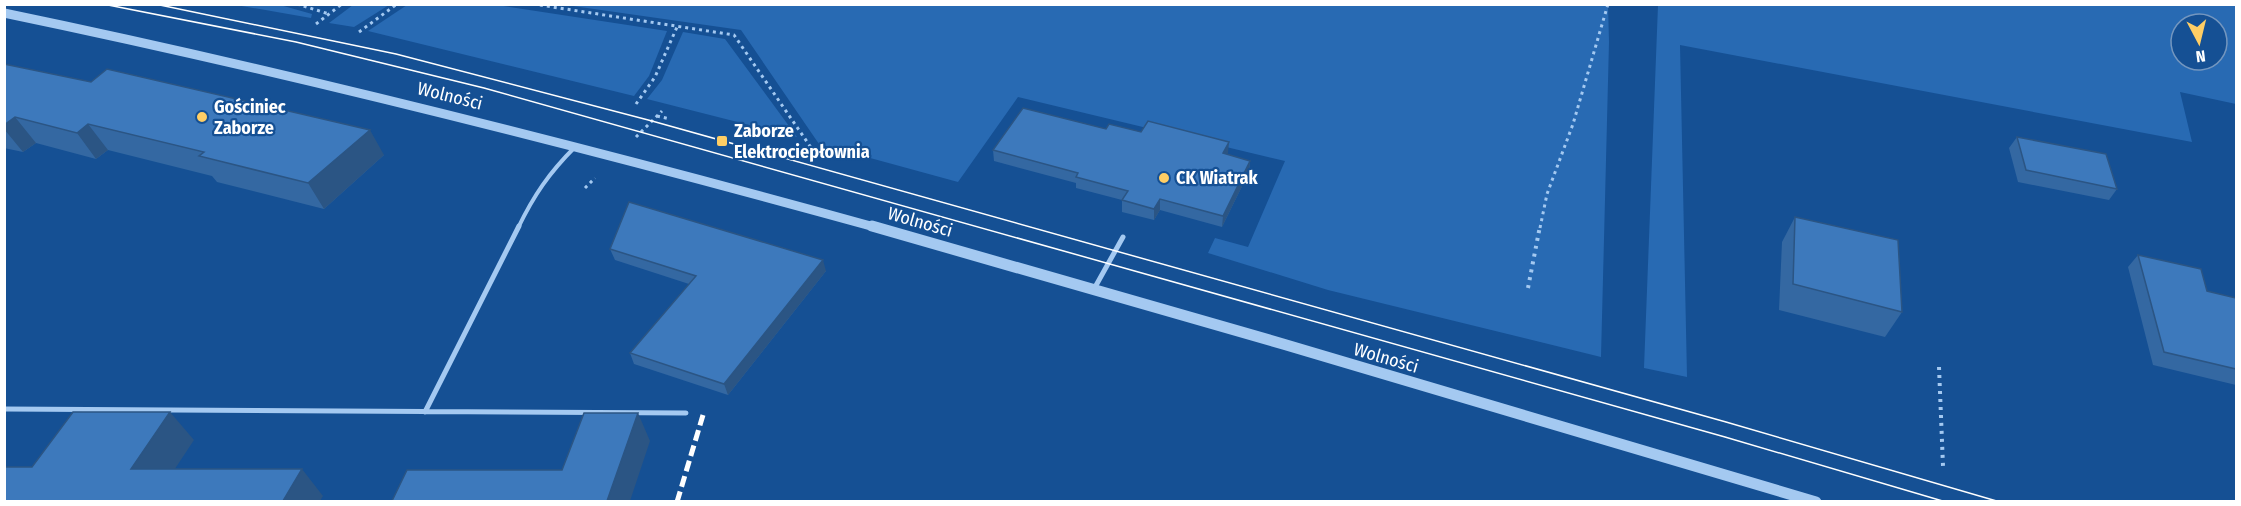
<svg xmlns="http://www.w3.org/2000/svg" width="2241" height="506" viewBox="0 0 2241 506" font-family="'Fira Sans Condensed',sans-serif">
	<rect width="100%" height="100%" fill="#155094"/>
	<path fill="#286ab3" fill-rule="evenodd" d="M236,5H280L312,14L311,18Z
		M353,5V4L389,5L354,27L329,23Z
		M497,5L667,31L649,76L634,96L368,31L407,5Z
		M566,5H1608L1609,42L1601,357L1328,290L1208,253L1215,238L1248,247L1285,161L1018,97L958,182L819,144L741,30Z
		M1658,5H2236V104L2180,92L2192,142L1680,45L1687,377L1644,368ZM2181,24H2217V60H2181Z
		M683,32L725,39L797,137L647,99L662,80Z"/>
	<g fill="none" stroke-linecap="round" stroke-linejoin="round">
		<path stroke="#a4c9f1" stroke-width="3" stroke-dasharray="3 4" stroke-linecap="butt" d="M297,4L329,14
			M533,4L734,35L814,152L811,155
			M316,24L342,4
			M359,32L397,4
			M636,104L655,77L677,27
			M657,116L670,119
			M636,137L662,111
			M585,188L595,178
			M1540,228L1547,194L1573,124L1608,4"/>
		<path stroke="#a4c9f1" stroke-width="4" stroke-dasharray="3 5" stroke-linecap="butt" d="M1528,288L1540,226
			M1939,367L1943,466"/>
		<path stroke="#a4c9f1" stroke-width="4" d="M518,228C534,195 549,173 575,147"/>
		<path stroke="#a4c9f1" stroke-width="5" d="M1094,289L1123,237
			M4,409L686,413
			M425,412L519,226"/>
		<path stroke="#a4c9f1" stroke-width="9" d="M4,13C298,74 588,148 878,228"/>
		<path stroke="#a4c9f1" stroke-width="11" d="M872,226L1283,344L1816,502"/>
		<path stroke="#fff" stroke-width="1.5" d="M103,4L296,42L484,88L1725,437L1946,502
			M155,4L396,54L652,121L1726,422L2000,502"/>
		<path stroke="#fff" stroke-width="5" stroke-dasharray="11 5" stroke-linecap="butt" d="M677,502L703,415"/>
	</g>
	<path fill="#3468a2" d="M4,64L384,155L324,209L217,182L212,176L108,150L96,159L36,143L23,152L4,148Z
		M1106,129L1229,142L1227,154L1250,161L1249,172L1222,227L1160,210L1154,220L1122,212V200L1076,188V183L994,161L993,150Z
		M2017,137L2117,189L2109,200L2018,182L2009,148Z
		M1795,217L1902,312L1885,337L1779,310L1782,242Z
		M610,249L826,271L728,395L634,364L630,353L689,284L615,260Z
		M2138,255L2207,291L2236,298V385L2153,365L2128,267Z"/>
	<path fill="#2b5584" d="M15,117L36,143L23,152L4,129V125Z
		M88,124L108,150L96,159L77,133Z
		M370,130L384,155L324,209L308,183Z
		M1229,142L1228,153L1222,165L1223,153Z
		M1250,161L1249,172L1222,227L1223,216Z
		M1160,199V210L1154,220V209Z
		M823,260L826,271L728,395L724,384Z
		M170,412L194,440L157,496L131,469Z
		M638,413L650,441L630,501H607Z
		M302,469L323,496L320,501H283Z"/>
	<path fill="#3d79bc" stroke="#2b5584" stroke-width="1.5" d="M4,64L91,82L107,69L370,130L308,183L199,156L204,152L88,124L77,133L15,117L4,125Z
		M1023,108L1106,129L1109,124L1141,132L1148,121L1229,142L1223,153L1250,161L1223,216L1160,199L1154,209L1122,200L1128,191L1076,177L1078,173L993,150Z
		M2017,137L2106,154L2117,189L2026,170Z
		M629,202L823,260L724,384L630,353L696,276L610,249Z
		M1795,217L1898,240L1902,312L1793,284Z
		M2138,255L2201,269L2207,291L2236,298V369L2164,352Z
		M73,412H170L131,469H302L283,501H4V467H32Z
		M584,413H638L607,501H392L407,470H562Z"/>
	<g fill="#ffce65" stroke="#155094" stroke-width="2">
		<circle cx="202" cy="117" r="6"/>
		<rect x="716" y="135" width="12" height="12" rx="3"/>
		<circle cx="1164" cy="178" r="6"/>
	</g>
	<g text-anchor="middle" stroke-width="4.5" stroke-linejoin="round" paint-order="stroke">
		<g font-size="18" fill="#fff" stroke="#155094">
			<text transform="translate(450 96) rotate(14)" y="6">Wolności</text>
			<text transform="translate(920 222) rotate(16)" y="6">Wolności</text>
			<text transform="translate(1386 358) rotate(16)" y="6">Wolności</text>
		</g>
		<g font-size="18" font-weight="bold" fill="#fff" stroke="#155094" text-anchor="start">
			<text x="214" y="113">Gościniec<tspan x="214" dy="21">Zaborze</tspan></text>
			<text x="734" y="137">Zaborze<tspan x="734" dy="21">Elektrociepłownia</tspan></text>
			<text x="1176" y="184">CK Wiatrak</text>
		</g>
	</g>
	<rect width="2241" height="506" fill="none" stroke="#ffffff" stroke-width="12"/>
	<g transform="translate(2199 42) rotate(173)"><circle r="28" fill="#155094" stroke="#7396bf" stroke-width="1.5"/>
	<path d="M0-4.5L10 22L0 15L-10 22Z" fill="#ffce65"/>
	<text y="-9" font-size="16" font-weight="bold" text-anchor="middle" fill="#ffffff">N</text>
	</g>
</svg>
